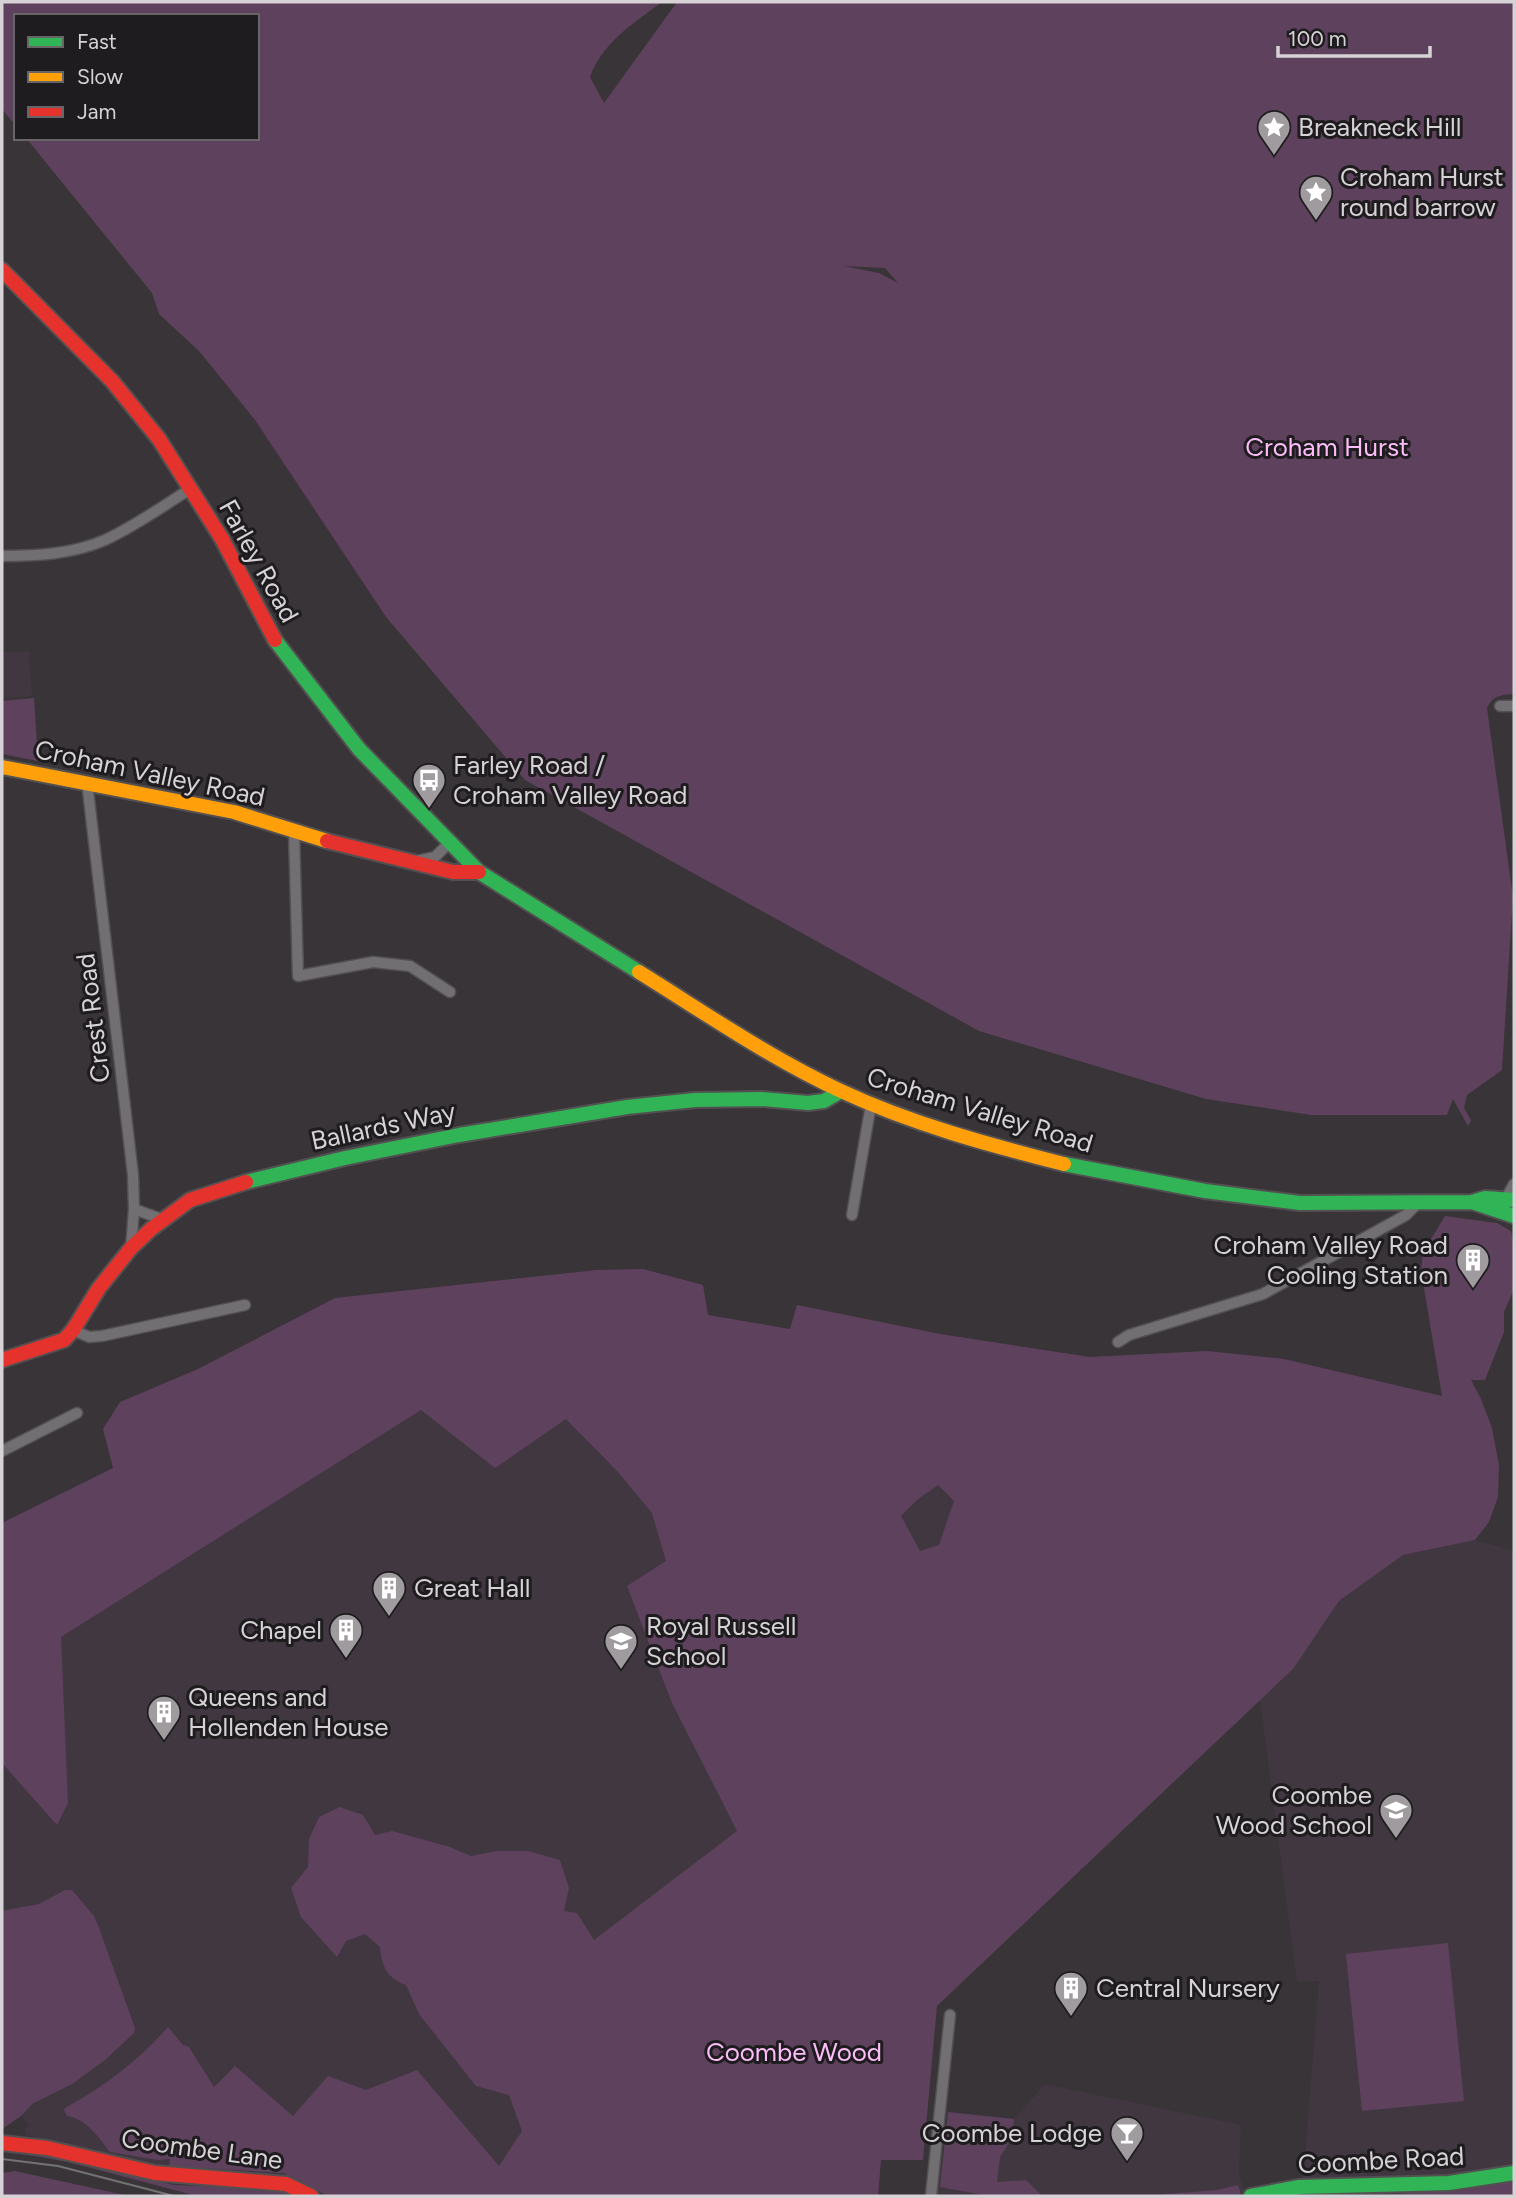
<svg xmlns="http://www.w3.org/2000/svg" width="1516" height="2198" viewBox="0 0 1516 2198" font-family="Figtree,sans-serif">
	<rect width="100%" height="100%" fill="#383437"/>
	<path fill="#413741" d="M2,652H29L32,696L3,698Z
		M643,1269L703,1285L708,1315L790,1329L797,1305L940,1334L1090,1357L1207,1351L1284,1359L1442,1396L573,2196H323L287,2177L156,2166L26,2135L25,2128L29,2126L21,2116L2,2129V1523L113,1468L103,1429L120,1402L198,1369L335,1298L597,1270Z
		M1475,1540L1514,1551V2167L1447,2176L1403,2178L1303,2179L1319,1981L1297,1982L1260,1700L1293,1669L1339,1601L1403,1555Z
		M1045,2084L1241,2125L1239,2173L1244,2191L1232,2196H937L948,2112L1014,2119Z"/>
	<path fill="#5e415c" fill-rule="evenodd" d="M2,2H662C635,22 602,43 590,77L604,103L677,2H1514V694C1502,695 1493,695 1487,708L1513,897L1502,1070L1467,1095L1464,1108L1471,1120L1468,1126L1453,1099L1447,1115H1311L1206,1099L979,1031L525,780L386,617L255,420L199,351L159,314L152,293L26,138H257V16H16V126L2,109ZM844,266L885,268L898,283L879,273Z
		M34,698L38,761L2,754V701Z
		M1445,1216L1497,1223L1511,1231L1514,1246V1289L1504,1312V1332L1485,1380H1471L1481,1399L1492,1428L1499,1465L1498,1497L1489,1522L1475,1540L1403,1555L1339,1601L1293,1669L937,2006L923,2160H881L878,2196H328L284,2173L169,2166L170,2159L158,2160L110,2152C98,2137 87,2119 67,2116L64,2110L65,2108C105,2086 138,2061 168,2027L183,2045L189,2047L214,2087L235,2066L293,2116L328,2076L366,2090L417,2070L499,2166L522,2131L509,2095L476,2086L419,2014L406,1985C387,1978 382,1967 380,1947L365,1934L346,1941L337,1957L301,1917L291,1888L308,1867L309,1839L319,1817L340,1807L363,1815L375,1835L392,1831L450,1847L471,1856L497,1851H528L560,1860L569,1888L564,1911L577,1913L594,1940L737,1831L672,1703L627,1586L666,1561L652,1513L618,1472L566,1419L495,1468L421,1410L61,1637L68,1803L57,1825L2,1763V1523L113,1468L103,1429L120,1402L198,1369L335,1298L597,1270L643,1269L703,1285L708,1315L790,1329L797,1305L940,1334L1090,1357L1207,1351L1284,1359L1442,1396L1421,1270L1423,1252ZM938,1485L954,1501L939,1545L920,1551L901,1516L917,1500Z
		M65,1890H72L94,1916L99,1928L135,2028L134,2033L105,2060L72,2084L32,2104L21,2116L2,2129V1911L39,1904Z
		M1448,1943L1464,2101L1362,2111L1346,1954Z
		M948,2112L1014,2119L1012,2138L1000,2157L997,2182L1026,2180L1042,2196H989L940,2187Z
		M18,2150L73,2159L114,2172L174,2185L265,2188L289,2192L298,2196H197L68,2162L18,2153Z
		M15,2171L129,2196H2V2173Z
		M1514,2182V2196H1309L1398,2194Z
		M1238,2185L1241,2194L1235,2196H1163L1166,2194L1217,2190Z"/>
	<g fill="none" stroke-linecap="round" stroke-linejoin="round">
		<defs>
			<path id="street" d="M2,556C36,556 73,554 105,540C135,526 162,507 190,489
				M1500,706H1514
				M87,782L133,1175L134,1209L131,1248
				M294,832L298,976L373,962L410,966L450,992
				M416,861L435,857L449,843
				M1504,1202L1514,1184
				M134,1209L164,1220
				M852,1215L871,1104
				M73,1330L89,1337L102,1336L245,1305
				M1118,1342L1129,1335L1263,1294L1406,1215L1419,1202
				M2,1451L77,1413
				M931,2196L950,2015"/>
			<path id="fast" d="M275,640L359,749L479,872L639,972
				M1064,1164L1205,1191L1300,1203L1472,1202L1485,1198L1514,1200
				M246,1182L345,1158L459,1135L627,1107L695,1100L761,1099L808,1103L824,1101L841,1091
				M1472,1202L1514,1216
				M1251,2196L1299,2187L1449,2183L1514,2173"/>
			<path id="slow" d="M2,767L234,812L327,841
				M639,972C705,1013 770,1058 841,1091C912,1124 989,1145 1064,1164"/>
			<path id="jam" d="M2,270L112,381L159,439L222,539L275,640
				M327,841L453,872H479
				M2,1360L64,1340L73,1330L99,1288L131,1248L151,1229L190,1200L246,1182
				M2,2143L47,2148L155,2173L286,2184L311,2196"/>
		</defs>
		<use href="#street" stroke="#535052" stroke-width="13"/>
		<use href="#fast" stroke="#535052" stroke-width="18"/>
		<use href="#slow" stroke="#535052" stroke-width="18"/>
		<use href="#jam" stroke="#535052" stroke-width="18"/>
		<use href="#street" stroke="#716f71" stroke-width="10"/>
		<use href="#fast" stroke="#30b455" stroke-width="14"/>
		<use href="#slow" stroke="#ff9f0a" stroke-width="14"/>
		<use href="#jam" stroke="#e5322d" stroke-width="14"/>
		<path stroke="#747374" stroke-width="2" d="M2,2159L58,2166L174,2196"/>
	</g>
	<defs>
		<symbol id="sight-pin" viewBox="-11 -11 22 30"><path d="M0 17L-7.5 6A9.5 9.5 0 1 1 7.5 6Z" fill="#9f9b9e" stroke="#1e1c1e"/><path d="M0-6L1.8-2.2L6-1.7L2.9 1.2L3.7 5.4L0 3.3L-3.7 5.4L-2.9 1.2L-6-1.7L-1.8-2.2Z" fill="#fff"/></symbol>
		<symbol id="bus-pin" viewBox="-11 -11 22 30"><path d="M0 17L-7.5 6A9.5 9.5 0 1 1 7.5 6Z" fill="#9f9b9e" stroke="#1e1c1e"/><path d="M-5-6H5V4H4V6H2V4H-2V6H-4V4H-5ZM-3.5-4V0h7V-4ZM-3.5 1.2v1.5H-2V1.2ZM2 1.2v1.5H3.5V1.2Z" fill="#fff"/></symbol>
		<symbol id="building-pin" viewBox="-11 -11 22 30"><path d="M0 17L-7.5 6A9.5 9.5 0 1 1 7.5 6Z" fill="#9f9b9e" stroke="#1e1c1e"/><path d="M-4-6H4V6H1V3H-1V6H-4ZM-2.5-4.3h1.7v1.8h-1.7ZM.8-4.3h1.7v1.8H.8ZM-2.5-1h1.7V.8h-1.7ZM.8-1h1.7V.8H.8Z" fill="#fff"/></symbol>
		<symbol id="school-pin" viewBox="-11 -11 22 30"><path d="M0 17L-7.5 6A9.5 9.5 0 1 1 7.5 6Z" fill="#9f9b9e" stroke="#1e1c1e"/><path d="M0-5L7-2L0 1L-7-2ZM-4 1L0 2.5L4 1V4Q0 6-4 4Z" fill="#fff"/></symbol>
		<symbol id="bar-pin" viewBox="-11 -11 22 30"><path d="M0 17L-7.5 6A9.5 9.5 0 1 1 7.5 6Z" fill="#9f9b9e" stroke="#1e1c1e"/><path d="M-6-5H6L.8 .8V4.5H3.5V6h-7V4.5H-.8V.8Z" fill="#fff"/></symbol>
	</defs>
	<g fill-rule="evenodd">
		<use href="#sight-pin" x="1255" y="108" width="38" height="52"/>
		<use href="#sight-pin" x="1297" y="173" width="38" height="52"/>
		<use href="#bus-pin" x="410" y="761" width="38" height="52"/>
		<use href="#building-pin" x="1454" y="1241" width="38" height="52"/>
		<use href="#building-pin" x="370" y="1569" width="38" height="52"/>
		<use href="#building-pin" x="327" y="1611" width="38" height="52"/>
		<use href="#school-pin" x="602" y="1622" width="38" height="52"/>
		<use href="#building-pin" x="145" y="1693" width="38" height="52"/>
		<use href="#school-pin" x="1377" y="1791" width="38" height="52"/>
		<use href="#building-pin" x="1052" y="1969" width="38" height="52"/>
		<use href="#bar-pin" x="1108" y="2114" width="38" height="52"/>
	</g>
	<g text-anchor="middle" stroke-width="6" stroke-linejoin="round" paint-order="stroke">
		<g font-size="26" fill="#d6d2d5" stroke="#1e1c1e" text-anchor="start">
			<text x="1298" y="136">Breakneck Hill</text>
			<text x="1340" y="186">Croham Hurst<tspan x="1340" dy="30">round barrow</tspan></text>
			<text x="453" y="774">Farley Road /<tspan x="453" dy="30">Croham Valley Road</tspan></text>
			<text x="1448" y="1254" text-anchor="end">Croham Valley Road<tspan x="1448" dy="30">Cooling Station</tspan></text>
			<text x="414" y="1597">Great Hall</text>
			<text x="646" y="1635">Royal Russell<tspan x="646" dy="30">School</tspan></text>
			<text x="322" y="1639" text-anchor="end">Chapel</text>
			<text x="188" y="1706">Queens and<tspan x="188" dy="30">Hollenden House</tspan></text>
			<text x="1372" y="1804" text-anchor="end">Coombe<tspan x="1372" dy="30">Wood School</tspan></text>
			<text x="1096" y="1997">Central Nursery</text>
			<text x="1102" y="2142" text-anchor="end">Coombe Lodge</text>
		</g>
		<g font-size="26" fill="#fbbcf8" stroke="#1e1c1e">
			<text x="1327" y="456">Croham Hurst</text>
			<text x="794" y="2061">Coombe Wood</text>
		</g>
		<g font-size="26" fill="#d6d2d5" stroke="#1e1c1e">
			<text transform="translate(259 561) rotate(61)" y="9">Farley Road</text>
			<text transform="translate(150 773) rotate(12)" y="9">Croham Valley Road</text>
			<text transform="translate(93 1018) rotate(-97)" y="9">Crest Road</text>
			<text transform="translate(980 1110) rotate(17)" y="9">Croham Valley Road</text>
			<text transform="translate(383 1126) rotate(-12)" y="9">Ballards Way</text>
			<text transform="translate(202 2149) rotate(8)" y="9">Coombe Lane</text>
			<text transform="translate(1381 2160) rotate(-3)" y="9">Coombe Road</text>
		</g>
	</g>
	<rect width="1516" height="2198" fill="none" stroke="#d6d2d5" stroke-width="7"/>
	<rect x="14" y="14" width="245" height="126" fill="#1e1c1e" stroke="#686567" stroke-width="2"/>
	<rect x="28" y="37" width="35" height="10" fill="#30b455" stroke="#686567" stroke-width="2"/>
	<text x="77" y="49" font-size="21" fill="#d6d2d5">Fast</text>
	<rect x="28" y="72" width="35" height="10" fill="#ff9f0a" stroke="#686567" stroke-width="2"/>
	<text x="77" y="84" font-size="21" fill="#d6d2d5">Slow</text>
	<rect x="28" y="107" width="35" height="10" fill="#e5322d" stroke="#686567" stroke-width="2"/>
	<text x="77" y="119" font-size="21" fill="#d6d2d5">Jam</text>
	<path d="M1278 46v10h152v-10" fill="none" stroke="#d6d2d5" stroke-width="3.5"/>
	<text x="1288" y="46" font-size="21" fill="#d6d2d5" stroke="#1e1c1e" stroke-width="5" paint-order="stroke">100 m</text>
</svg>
